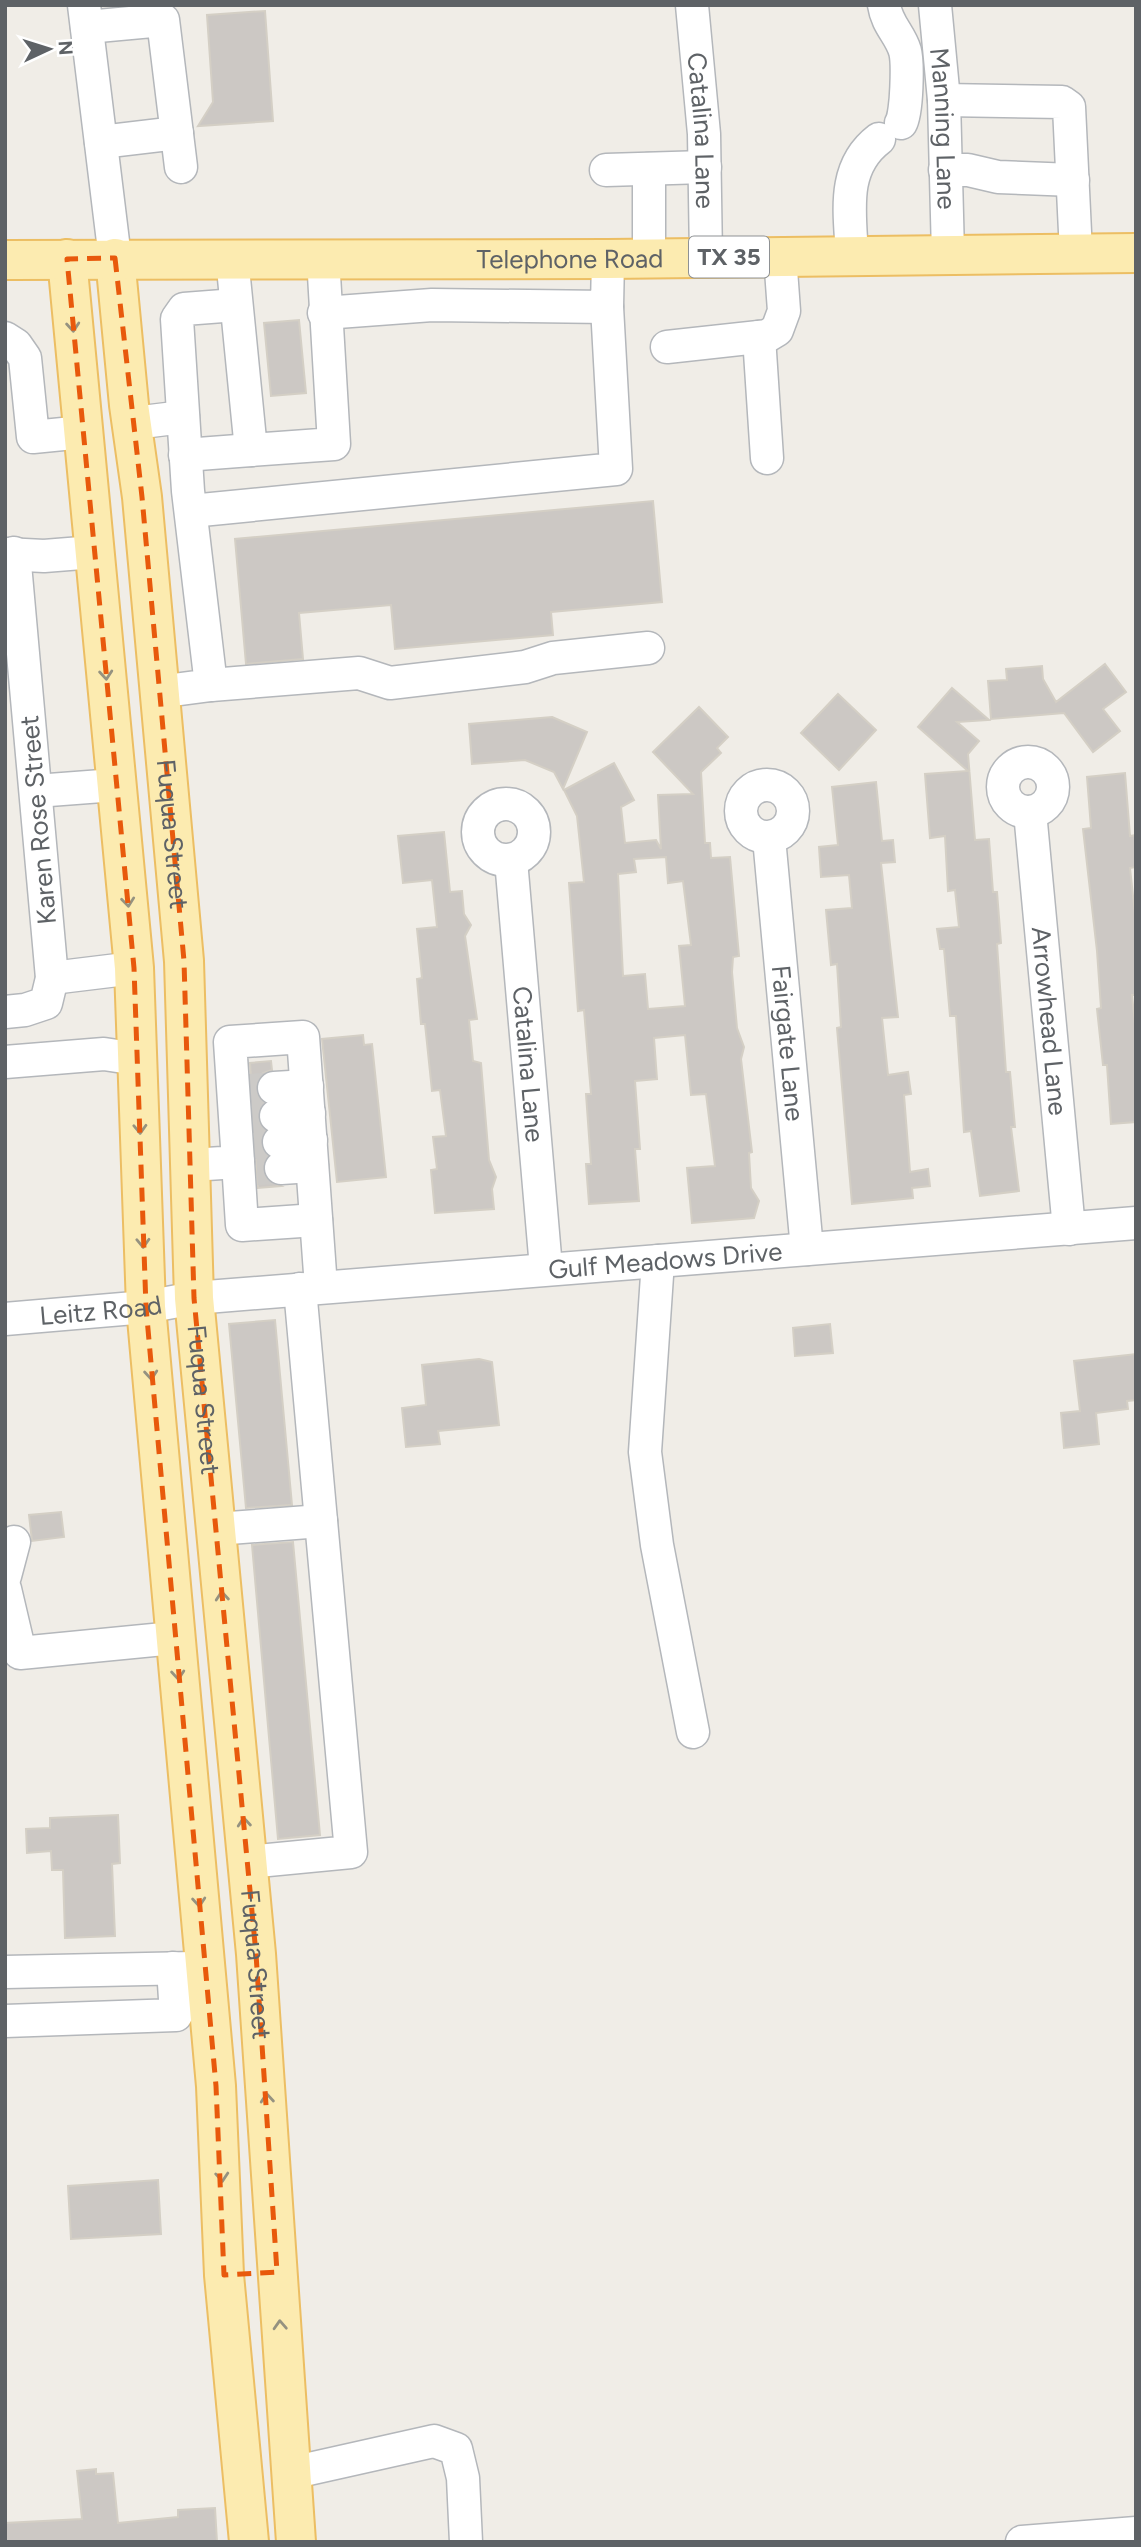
<svg xmlns="http://www.w3.org/2000/svg" width="1141" height="2547" viewBox="0 0 1141 2547" font-family="Figtree,sans-serif">
	<rect width="100%" height="100%" fill="#f0ede7"/>
	<path fill="#ccc8c4" stroke="#d4cfc5" stroke-width="2" fill-rule="evenodd" d="M265,11L273,121L198,126L213,102L207,15Z
		M299,320L306,393L271,396L264,323Z
		M653,501L662,602L551,612L553,635L395,649L391,605L299,613L303,659L246,664L235,539Z
		M1105,664L1126,692L1103,709L1120,731L1093,752L1064,713L991,719L988,681L1007,680L1006,669L1042,666L1043,679L1056,702Z
		M952,688L989,720L957,722L979,741L968,754L975,840L989,839L993,892H997L1001,943L997,944L1006,1072H1010L1015,1127H1011L1019,1191L980,1196L971,1131L964,1132L956,1016H950L944,949H940L937,929L959,927L955,890L948,891L945,836L930,838L925,774L968,771L918,727Z
		M838,694L876,730L839,770L801,733Z
		M699,707L728,737L717,748L721,753L701,772L705,843H710L711,858L730,857L739,956L733,957L732,972L737,1028L744,1047L741,1059L752,1152L749,1153L751,1188L759,1201L754,1218L692,1223L687,1168L715,1166L706,1094L691,1095L685,1035L654,1038L657,1079L635,1081L640,1149H635L639,1201L589,1204L586,1164H591L586,1094H591L584,1010L578,1011L569,883L584,882L577,816L564,790L614,763L634,800L621,807L625,843L656,840L661,849L658,795L693,794L653,752ZM666,857L668,883L683,881L691,945L679,946L685,1006L648,1009L645,974L623,976L618,874L636,872L634,859Z
		M552,717L587,732L563,789L554,772L525,760L472,764L469,724Z
		M1125,773L1130,836L1136,835V867L1130,868L1136,923V995H1132L1136,1033V1122L1111,1124L1107,1065H1103L1097,1009L1101,1008L1097,951L1083,829L1091,828L1087,777Z
		M876,782L882,841L893,840L895,862L881,863L898,1017L882,1018L888,1075L908,1072L911,1094L904,1095L910,1172L928,1169L930,1186L912,1188L913,1198L852,1204L837,1028L841,1027L837,964L831,965L826,910L852,908L849,875L821,877L819,847L838,845L832,787Z
		M444,832L450,892L462,891L464,914L471,925L465,936L477,1019L469,1020L473,1061L481,1063L489,1160L496,1177L492,1189L494,1209L435,1213L431,1170L437,1169L433,1137L446,1136L440,1090L432,1091L425,1024H421L417,979L422,978L417,929L437,927L432,880L403,883L398,836Z
		M363,1035L364,1045L372,1044L386,1177L337,1182L322,1039Z
		M271,1061L272,1070L263,1073L257,1080L256,1090L264,1103L258,1117L265,1130L261,1144L268,1156L263,1170L266,1179L281,1186L258,1188L250,1063Z
		M275,1320L292,1505L246,1508L229,1324Z
		M830,1324L833,1353L795,1356L793,1328Z
		M1136,1354V1400L1127,1401L1128,1409L1096,1413L1099,1444L1064,1448L1061,1413L1080,1411L1074,1361Z
		M479,1359L492,1362L499,1425L438,1431L440,1444L406,1447L402,1408L426,1405L422,1365Z
		M61,1512L64,1537L32,1541L29,1515Z
		M293,1542L320,1835L278,1839L252,1545Z
		M118,1815L120,1863L112,1864L115,1936L65,1938L63,1870H52L51,1851L27,1853L26,1829L50,1828V1818Z
		M158,2180L161,2234L71,2239L68,2186Z
		M96,2469V2474L113,2473L118,2523L178,2517V2510L215,2508L217,2542H5V2523L82,2519L77,2471Z"/>
	<g fill="none" stroke-linecap="round" stroke-linejoin="round">
		<path stroke="#cccac7" stroke-width="32" stroke-dasharray="32 16" stroke-linecap="butt" d="M250,1090L274,1088
			M252,1117L276,1116
			M254,1143L279,1142
			M257,1169L281,1168"/>
		<defs>
			<g id="minor">
				<path d="M84,5L115,258"/>
				<path id="s1" d="M692,5L704,134L706,257"/>
				<path d="M884,5C887,25 900,34 905,51C908,62 907,113 901,123"/>
				<path id="s2" d="M935,5L944,100L948,254"/>
				<path d="M87,27L163,20L181,167"/>
				<path d="M944,100L1062,102L1069,107L1076,253"/>
				<path d="M101,142L177,133"/>
				<path d="M649,169V258"/>
				<path d="M606,170L705,167"/>
				<path d="M945,170H968L998,177L1073,180"/>
				<path d="M852,255C850,213 841,168 879,139"/>
				<path d="M232,258L251,450L334,444L323,258"/>
				<path d="M324,313L432,305L607,307L608,259"/>
				<path d="M759,337L767,458"/>
				<path d="M5,338L16,345L25,358L33,437L83,432"/>
				<path d="M667,347L767,336L777,330L784,311L780,256"/>
				<path d="M134,423L183,417"/>
				<path d="M185,455L251,450"/>
				<path d="M191,511L616,469L607,307"/>
				<path d="M5,554L44,556L94,552"/>
				<path d="M211,685L359,673L390,683L525,667L553,658L648,648"/>
				<path d="M158,692L211,685L188,491L177,319L184,309L236,305"/>
				<circle cx="1028" cy="787" r="25"/>
				<circle cx="767" cy="811" r="26"/>
				<path d="M36,791L115,785"/>
				<circle cx="506" cy="832" r="28"/>
				<path id="s3" d="M1030,812L1069,1229"/>
				<path id="s4" d="M769,838L807,1249"/>
				<path id="s5" d="M511,860L546,1268"/>
				<path d="M52,978L134,968"/>
				<path d="M5,1012L25,1010L46,1003L52,978L14,553"/>
				<path d="M5,1062L104,1054L137,1059"/>
				<path d="M274,1088L307,1086"/>
				<path d="M276,1116L309,1113"/>
				<path d="M279,1142L311,1140"/>
				<path d="M238,1162L242,1225L316,1220"/>
				<path d="M191,1165L238,1162L230,1042L303,1037L321,1287"/>
				<path d="M281,1168L312,1166"/>
				<path d="M658,1261L645,1452L657,1545L693,1732"/>
				<path id="s6" d="M5,1319L146,1307L194,1298L1136,1223"/>
				<path d="M216,1529L321,1521"/>
				<path d="M5,1576L14,1542"/>
				<path d="M5,1589L20,1653L174,1638"/>
				<path d="M247,1862L351,1852L300,1289"/>
				<path d="M5,1972L193,1968"/>
				<path d="M5,2021L176,2015L173,1968"/>
				<path d="M291,2473L434,2441L456,2449L463,2478L466,2542"/>
				<path d="M1022,2542L1136,2533"/>
			</g>
			<g id="major">
				<path id="s7" d="M115,258L129,405L142,497L184,961L194,1298L256,1954L296,2542"/>
				<path d="M67,259L134,968L146,1307L216,2086L224,2275L249,2542"/>
				<path id="s8" d="M5,260L608,259L1136,253"/>
			</g>
		</defs>
		<use href="#minor" stroke="#b4b7bb" stroke-width="35"/>
		<use href="#major" stroke="#ecbe63" stroke-width="42"/>
		<use href="#minor" stroke="#fff" stroke-width="32"/>
		<use href="#major" stroke="#fcebb0" stroke-width="38"/>
	</g>
	<defs><path id="oneway-chevron" d="M-2-3.5L2.5 0L-2 3.5" fill="none" stroke-width="1.6" stroke-linecap="round" stroke-linejoin="round" transform="scale(1.75)"/></defs>
	<g stroke="#959280">
		<use href="#oneway-chevron" transform="translate(73 327) rotate(85)"/>
		<use href="#oneway-chevron" transform="translate(106 675) rotate(85)"/>
		<use href="#oneway-chevron" transform="translate(128 902) rotate(84)"/>
		<use href="#oneway-chevron" transform="translate(140 1129) rotate(88)"/>
		<use href="#oneway-chevron" transform="translate(143 1243) rotate(88)"/>
		<use href="#oneway-chevron" transform="translate(151 1375) rotate(85)"/>
		<use href="#oneway-chevron" transform="translate(222 1596) rotate(-95)"/>
		<use href="#oneway-chevron" transform="translate(178 1675) rotate(85)"/>
		<use href="#oneway-chevron" transform="translate(244 1822) rotate(-95)"/>
		<use href="#oneway-chevron" transform="translate(199 1902) rotate(85)"/>
		<use href="#oneway-chevron" transform="translate(267 2098) rotate(-95)"/>
		<use href="#oneway-chevron" transform="translate(222 2177) rotate(86)"/>
		<use href="#oneway-chevron" transform="translate(280 2325) rotate(-93)"/>
	</g>
	<path fill="none" stroke="#e8590c" stroke-width="5" stroke-dasharray="14 9" stroke-linejoin="round" d="M115,258L142,497L184,961L194,1298L256,1954L277,2272L224,2275L216,2086L146,1307L134,968L67,259Z"/>
	<g text-anchor="middle" stroke-width="5" stroke-linejoin="round" paint-order="stroke">
		<rect fill="#fff" stroke="#8e9194" stroke-width="2" x="689" y="236.5" width="80" height="41" rx="5"/>
		<g font-size="24" font-weight="bold" fill="#5e6266">
			<text x="729" y="265">TX 35</text>
		</g>
		<g font-size="26" fill="#5e6266" stroke="#fff">
			<text dy="9" stroke="none"><textPath href="#s2" startOffset="124">Manning Lane</textPath></text>
			<text dy="9" stroke="none"><textPath href="#s1" startOffset="126">Catalina Lane</textPath></text>
			<text dy="9" stroke="none"><textPath href="#s8" startOffset="565">Telephone Road</textPath></text>
			<text transform="translate(38 820) rotate(-95)" y="9">Karen Rose Street</text>
			<text dy="9" stroke="none"><textPath href="#s7" startOffset="579">Fuqua Street</textPath></text>
			<text dy="9" stroke="none"><textPath href="#s3" startOffset="210">Arrowhead Lane</textPath></text>
			<text dy="9" stroke="none"><textPath href="#s4" startOffset="206">Fairgate Lane</textPath></text>
			<text dy="9" stroke="none"><textPath href="#s5" startOffset="205">Catalina Lane</textPath></text>
			<text dy="9" stroke="none"><textPath href="#s6" startOffset="663">Gulf Meadows Drive</textPath></text>
			<text dy="9" stroke="none"><textPath href="#s6" startOffset="96">Leitz Road</textPath></text>
			<text dy="9" stroke="none"><textPath href="#s7" startOffset="1146">Fuqua Street</textPath></text>
			<text dy="9" stroke="none"><textPath href="#s7" startOffset="1713">Fuqua Street</textPath></text>
		</g>
	</g>
	<rect width="1141" height="2547" fill="none" stroke="#5e6266" stroke-width="14"/>
	<g transform="translate(49 49) rotate(86)" stroke="#ffffff" stroke-width="5" paint-order="stroke">
	<path d="M0-5L12 26L0 18L-12 26Z" fill="#5e6266"/>
	<text y="-10" font-size="19" font-weight="bold" text-anchor="middle" fill="#5e6266">N</text>
	</g>
</svg>
